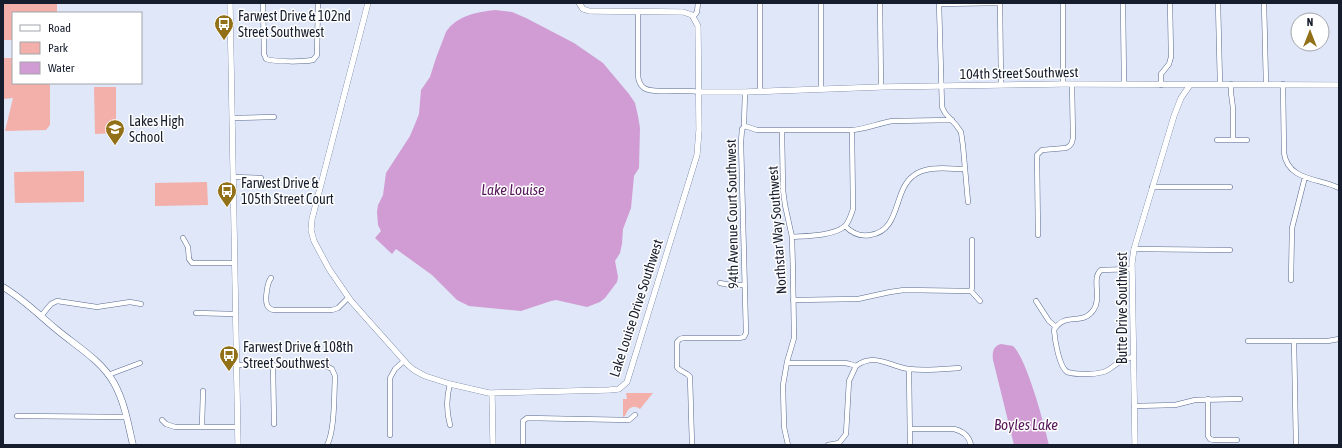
<svg xmlns="http://www.w3.org/2000/svg" width="1342" height="448" viewBox="0 0 1342 448" font-family="'Asap Condensed',sans-serif">
	<rect width="100%" height="100%" fill="#dfe7f8"/>
	<path fill="#f3b0aa" d="M3,3H57V13H13V40H3Z
		M3,58H13V83H50V125L46,130L5,131L13,98L3,99Z
		M94,87H116V133L95,134Z
		M84,171V202L15,203L14,172Z
		M207,182L208,205L155,206V183Z
		M626,393H653L640,409C633,404 628,408 625,416L623,417V399H627Z"/>
	<path fill="#d19cd3" d="M495,10L512,12L526,18L574,43L603,63L629,94L635,103L638,116L640,128L639,168L634,176L631,208L623,229L622,244L620,253L615,261L618,277L617,282L605,298L600,302L587,307L556,300L551,301L521,311L469,306L457,300L432,275L396,249L392,254L375,238L381,231L378,225L377,212L378,205L383,195L386,173L410,136L415,124L419,114L421,90L430,77L436,58L446,32C456,16 477,12 495,10Z
		M1001,344L1013,346C1027,359 1044,424 1049,445H1014L993,360C992,353 993,346 1001,344Z"/>
	<g fill="none" stroke-linecap="round" stroke-linejoin="round">
		<defs>
			<path id="minor" d="M263,3L264,54L266,59C275,62 302,62 313,60L317,55L318,3
				M760,3V91
				M880,3L881,87
				M939,3L942,107L945,113L956,125L961,132L963,146L968,202
				M1000,3L1001,85
				M1063,3V84
				M1123,3L1124,84
				M1218,3L1220,84
				M1264,3L1266,84
				M939,4L999,3
				M638,12V74C638,79 640,85 644,88C652,94 686,89 699,92
				M693,17L697,12L698,3
				M1231,84V93L1233,108V140
				M1283,84L1284,153C1288,181 1319,178 1339,188
				M1161,85V74L1169,64L1171,57L1170,3
				M821,89V3
				M232,118L274,117
				M745,126L757,130H852C866,129 879,123 893,121L952,120
				M782,131L783,190L785,205L792,237L793,273L794,338L787,362L783,385L784,427L788,445
				M1217,140H1247
				M233,177L261,178
				M1152,187H1230
				M845,226C852,233 860,237 870,235C901,231 893,191 913,176C926,165 949,169 964,169
				M1038,235L1037,155L1042,150L1066,148C1071,146 1072,143 1073,138L1072,84
				M792,237C805,236 834,236 845,226C849,222 851,215 853,209L852,130
				M183,238L188,247L189,259L192,263H234
				M1134,249L1230,250
				M1132,269L1101,270C1091,278 1102,298 1094,309C1083,327 1065,311 1054,330C1055,341 1059,366 1067,372C1077,375 1100,375 1108,370C1119,363 1120,359 1133,357
				M271,278C267,283 265,299 267,305C268,308 270,309 273,310H332L338,308L348,298
				M1291,280L1292,228L1305,177
				M720,283L730,285H744
				M971,291L972,288V240
				M793,300L858,299L890,292L904,290L971,291L980,301
				M1036,301L1049,321L1056,327
				M196,313L235,314
				M41,316L51,304L57,301L97,307L130,302L141,304
				M1248,341H1328L1339,339
				M1294,341L1296,445
				M787,363H845L850,364L856,366C876,352 890,367 909,369C924,371 944,369 959,368
				M236,365L326,366L332,369L335,376C334,393 335,431 327,445
				M273,365L274,424
				M909,369L910,445
				M108,375L140,363
				M1208,399V436L1210,439L1213,440H1237
				M1134,406L1175,405L1195,400L1240,399
				M17,416L127,417
				M162,420L166,424L175,427H237
				M450,425C446,410 446,398 450,384
				M202,426L203,391
				M910,429H954C963,431 969,436 971,445
				M390,435V378L395,369L404,361
				M523,445V421L527,418L629,420L635,415
				M692,445L690,377C687,372 680,372 677,367V342L680,339L683,338H739L744,337L746,333L741,142L742,129L745,126L744,124L745,92
				M828,445L839,443L846,434L849,381L856,366"/>
			<path id="tertiary" d="M230,3L238,445
				M368,3L312,219L311,230L314,241L329,269L351,301L408,365L414,370L425,376L450,384L489,393L609,390L619,389L627,382L697,155L699,130L698,26L692,15L683,12L589,11L583,9L579,3
				M699,92H745L881,87L1063,84L1339,85
				M492,393L493,445
				M1135,445L1132,263L1134,249L1174,116L1181,98L1190,85"/>
			<path id="secondary" d="M3,287C22,298 39,315 56,329C76,346 101,360 114,383C125,403 128,424 133,445"/>
		</defs>
		<use href="#minor" stroke="#596a8f" stroke-width="5.5"/>
		<use href="#tertiary" stroke="#596a8f" stroke-width="6"/>
		<use href="#secondary" stroke="#596a8f" stroke-width="7"/>
		<use href="#minor" stroke="#fff" stroke-width="4.5"/>
		<use href="#tertiary" stroke="#fff" stroke-width="5.5"/>
		<use href="#secondary" stroke="#fff" stroke-width="6"/>
	</g>
	<defs>
		<symbol id="bus-pin" viewBox="-11 -11 22 30"><path d="M0 17L-7.5 6A9.5 9.5 0 1 1 7.5 6Z" fill="#927017" stroke="#fff"/><path d="M-5-6H5V4H4V6H2V4H-2V6H-4V4H-5ZM-3.5-4V0h7V-4ZM-3.5 1.2v1.5H-2V1.2ZM2 1.2v1.5H3.5V1.2Z" fill="#fff"/></symbol>
		<symbol id="school-pin" viewBox="-11 -11 22 30"><path d="M0 17L-7.5 6A9.5 9.5 0 1 1 7.5 6Z" fill="#927017" stroke="#fff"/><path d="M0-5L7-2L0 1L-7-2ZM-4 1L0 2.5L4 1V4Q0 6-4 4Z" fill="#fff"/></symbol>
	</defs>
	<g fill-rule="evenodd">
		<use href="#bus-pin" x="213" y="13" width="22" height="30"/>
		<use href="#school-pin" x="104" y="118" width="22" height="30"/>
		<use href="#bus-pin" x="216" y="180" width="22" height="30"/>
		<use href="#bus-pin" x="218" y="344" width="22" height="30"/>
	</g>
	<g text-anchor="middle" stroke-width="3" stroke-linejoin="round" paint-order="stroke">
		<g font-size="14" fill="#161d2c" stroke="#fff" text-anchor="start">
			<text x="238" y="21">Farwest Drive &amp; 102nd<tspan x="238" dy="16">Street Southwest</tspan></text>
			<text x="129" y="126">Lakes High<tspan x="129" dy="16">School</tspan></text>
			<text x="241" y="188">Farwest Drive &amp;<tspan x="241" dy="16">105th Street Court</tspan></text>
			<text x="243" y="352">Farwest Drive &amp; 108th<tspan x="243" dy="16">Street Southwest</tspan></text>
		</g>
		<g font-size="14" fill="#161d2c" stroke="#fff">
			<text transform="translate(1019 73) rotate(-1)" y="5">104th Street Southwest</text>
			<text transform="translate(732 214) rotate(-91)" y="5">94th Avenue Court Southwest</text>
			<text transform="translate(777 230) rotate(-94)" y="5">Northstar Way Southwest</text>
			<text transform="translate(636 308) rotate(-72)" y="5">Lake Louise Drive Southwest</text>
			<text transform="translate(1122 308) rotate(-90)" y="5">Butte Drive Southwest</text>
		</g>
		<g font-size="15" font-style="italic" fill="#56175a" stroke="#fff">
			<text x="513" y="195">Lake Louise</text>
			<text x="1026" y="430">Boyles Lake</text>
		</g>
	</g>
	<rect width="1342" height="448" fill="none" stroke="#161d2c" stroke-width="8"/>
	<rect x="12" y="12" width="130" height="72" fill="#ffffff" stroke="#a2a5ab"/>
	<rect x="20" y="25" width="20" height="6" fill="#ffffff" stroke="#a2a5ab"/>
	<text x="48" y="32" font-size="12" fill="#161d2c">Road</text>
	<rect x="20" y="42" width="20" height="12" fill="#f3b0aa" stroke="#a2a5ab"/>
	<text x="48" y="52" font-size="12" fill="#161d2c">Park</text>
	<rect x="20" y="62" width="20" height="12" fill="#d19cd3" stroke="#a2a5ab"/>
	<text x="48" y="72" font-size="12" fill="#161d2c">Water</text>
	<g transform="translate(1310 32)"><circle r="19" fill="#ffffff" stroke="#a2a5ab"/>
	<path d="M0-3L7 15L0 10L-7 15Z" fill="#927017"/>
	<text y="-6" font-size="11" font-weight="bold" text-anchor="middle" fill="#161d2c">N</text>
	</g>
</svg>
